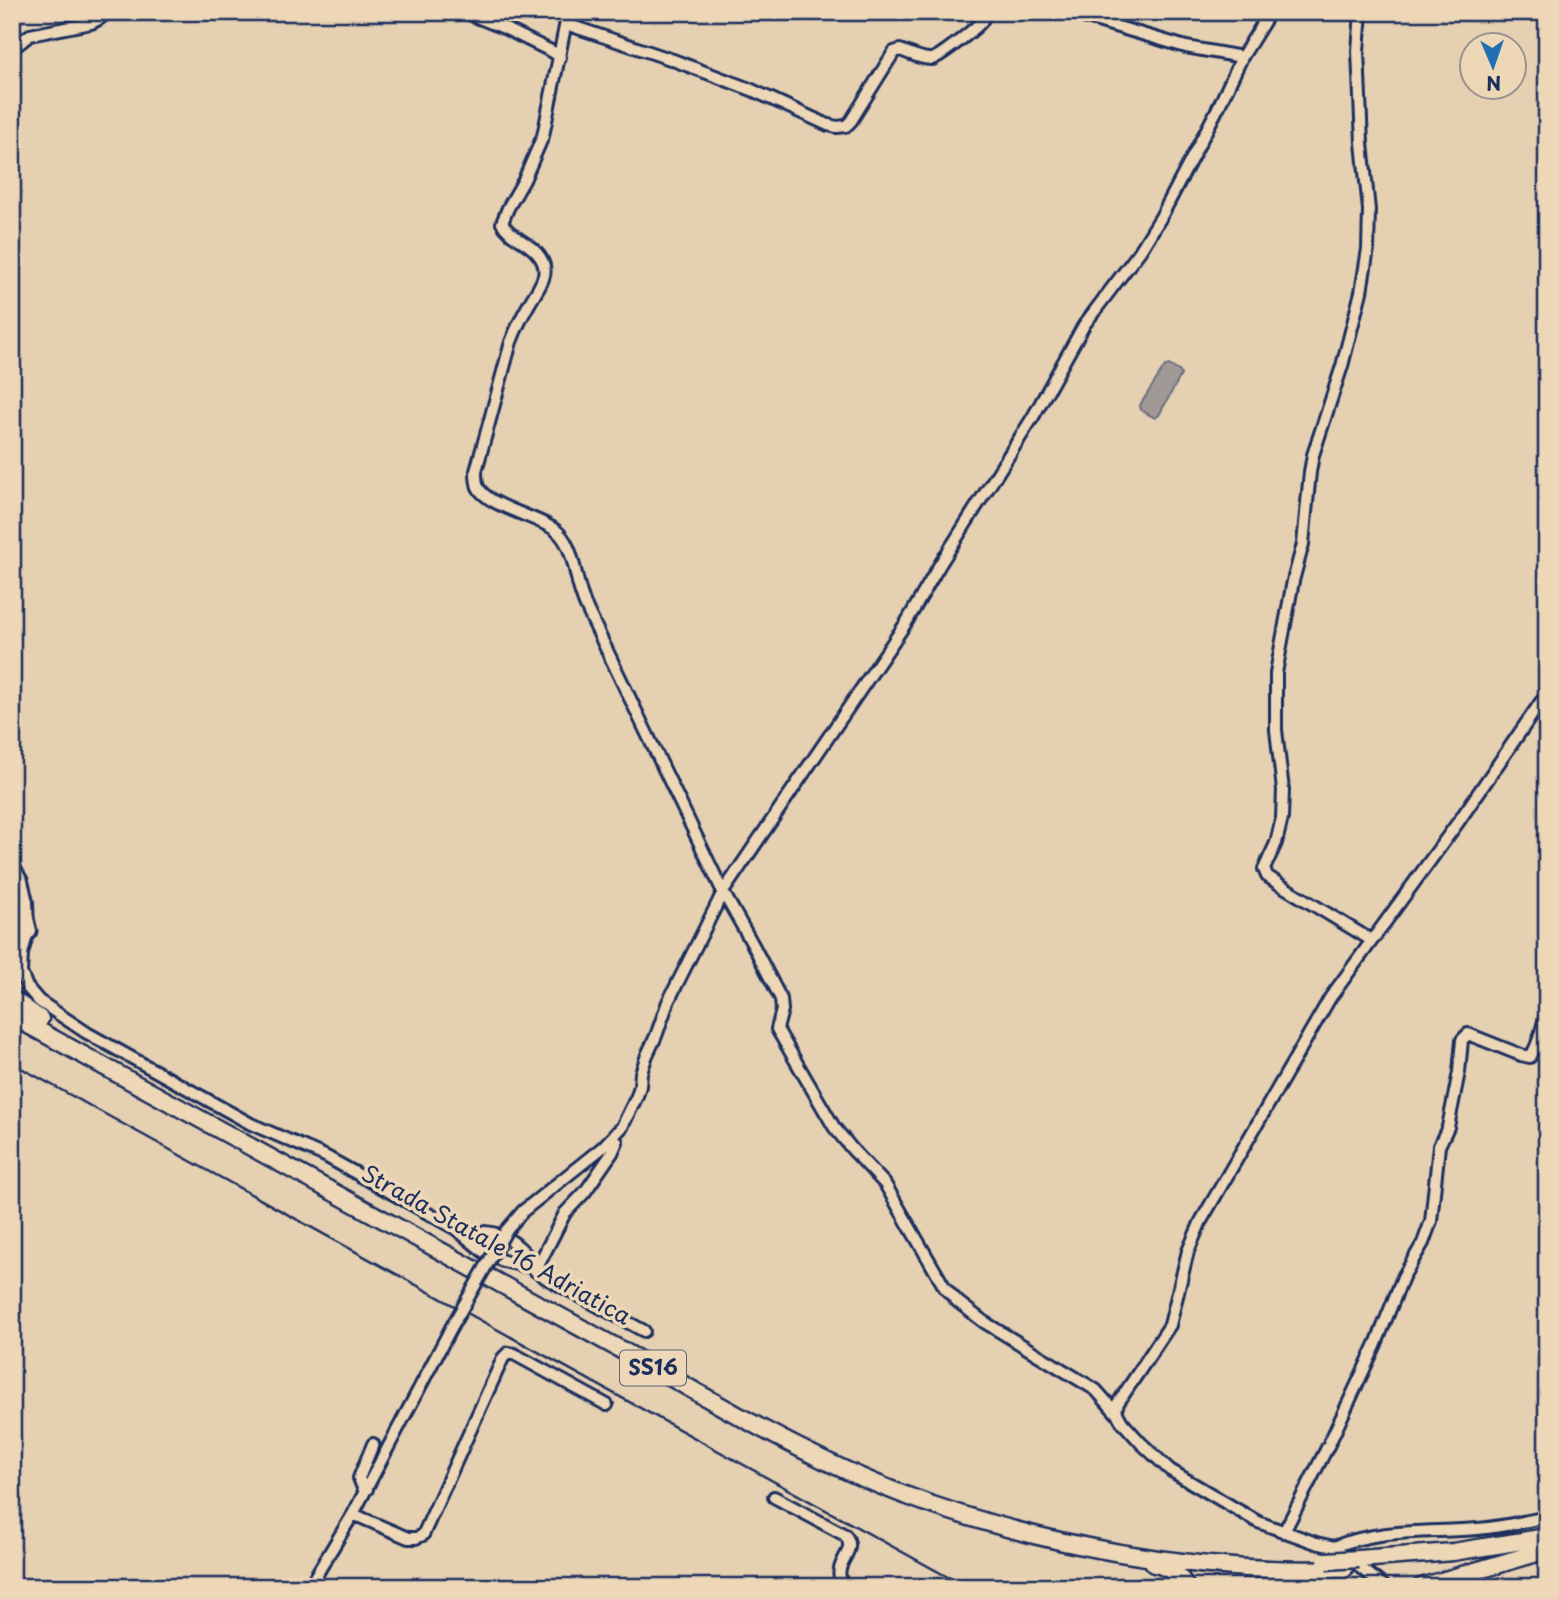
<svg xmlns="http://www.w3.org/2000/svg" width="1559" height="1599" viewBox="0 0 1559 1599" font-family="'Playpen Sans',sans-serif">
	<rect width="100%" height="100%" fill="#e5d0b2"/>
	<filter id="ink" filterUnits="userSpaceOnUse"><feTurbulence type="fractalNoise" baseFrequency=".0143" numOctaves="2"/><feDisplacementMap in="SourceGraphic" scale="14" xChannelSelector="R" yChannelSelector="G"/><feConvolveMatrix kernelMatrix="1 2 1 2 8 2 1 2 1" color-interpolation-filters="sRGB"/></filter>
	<g filter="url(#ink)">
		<path fill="#a09996" stroke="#6b6f80" stroke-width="2" d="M1169,365L1180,372L1181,375L1159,415L1155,418L1141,410L1140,405L1165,366Z"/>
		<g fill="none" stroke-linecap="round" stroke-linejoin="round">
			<defs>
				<path id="minor" d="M464,12L502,27L553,52L560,57
					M568,12L543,136L524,180L508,208L502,223C510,237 526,241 536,252C555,272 538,287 528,306C521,318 516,329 511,342L476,471C476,476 476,482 478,487C487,506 536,516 554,529C573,542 574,572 581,593C583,600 586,607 589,613L723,892L753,945L781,999L782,1010L777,1029L834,1127L852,1149L885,1184L945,1288L958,1302L984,1322L1096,1390L1118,1415
					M1067,12L1186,47L1242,57
					M1361,12L1358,51L1362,143L1369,210L1368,249L1361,292L1342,366L1313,455L1310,472L1303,544L1293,581L1276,673V730L1283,790L1282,818L1276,843L1264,869L1267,876L1279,884L1371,940
					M566,24L673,60L752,90L828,125L837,127L846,126L851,121L894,52L900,50C909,53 922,60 932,59C940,57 975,29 981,22C983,19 985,15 987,12
					M12,49L30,35L91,23L99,19L108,12
					M12,864L22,881L27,902L28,931L22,954L21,973L27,987L39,1001L87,1033L251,1124L325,1156L456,1229L484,1252L503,1261L530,1267L546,1278L644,1331
					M462,1230C473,1232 488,1231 497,1234C515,1239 528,1256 540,1271
					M506,1231L523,1211L603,1147L622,1127L637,1096L640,1086L641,1073L647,1055L656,1036L668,1002L723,892L906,623L939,566L1033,417L1084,325L1140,251L1161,217L1218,108L1242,57L1270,12
					M537,1272L540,1262L565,1213L585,1192L612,1153L617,1142L613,1137
					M367,1489L363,1488L359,1478L373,1444
					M774,1497L845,1535C860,1553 828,1563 844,1587
					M353,1514L408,1538H416L423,1535L503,1358L508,1353L514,1354L607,1405
					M1284,1532L1329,1444L1376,1344L1403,1277L1423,1243L1431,1221L1439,1146L1448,1127L1459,1072L1462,1040L1468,1034L1521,1055L1530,1057C1540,1045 1541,1027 1547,1013
					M1334,1547C1379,1528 1430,1533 1478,1529C1501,1527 1524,1522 1547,1517
					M309,1587L353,1514L451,1328
					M1385,1587L1334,1547L1316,1543L1258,1522L1170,1470L1141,1443L1122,1422L1118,1415L1116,1409L1118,1403L1170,1325L1188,1251L1201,1221L1330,998L1459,821L1547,693"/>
				<path id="highway" d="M12,897L23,911L28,931
					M12,999L40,1019
					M12,1016L656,1369C736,1415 816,1461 902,1494C1037,1545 1199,1575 1344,1569
					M1359,1559L1453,1552L1547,1537
					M1154,1564C1169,1567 1178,1573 1186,1587
					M1421,1587L1547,1550"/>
			</defs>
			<use href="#minor" stroke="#1b2f5e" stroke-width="16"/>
			<use href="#highway" stroke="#1b2f5e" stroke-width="21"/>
			<use href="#minor" stroke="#edd7b6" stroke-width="10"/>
			<use href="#highway" stroke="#edd7b6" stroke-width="16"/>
			<path stroke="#1b2f5e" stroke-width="2.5" d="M12,1063L966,1587"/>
			<defs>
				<path id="minor-bridge" d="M451,1328L506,1231"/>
				<path id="highway-bridge" d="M1326,1561L1359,1559"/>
			</defs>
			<use href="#minor-bridge" stroke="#1b2f5e" stroke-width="16" stroke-linecap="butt"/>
			<use href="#highway-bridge" stroke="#1b2f5e" stroke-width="21" stroke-linecap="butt"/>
			<use href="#minor-bridge" stroke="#edd7b6" stroke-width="10"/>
			<use href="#highway-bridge" stroke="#edd7b6" stroke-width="16"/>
		</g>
	</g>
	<g text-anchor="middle" stroke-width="7" stroke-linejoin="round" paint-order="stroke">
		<rect fill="#edd7b6" stroke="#5a6178" stroke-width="2" x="620" y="1350.5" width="66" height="35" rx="5"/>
		<g font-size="21" font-weight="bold" fill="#1b2f5e">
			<text x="653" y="1375">SS16</text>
		</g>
		<g font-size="23" fill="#1b2f5e" stroke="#edd7b6">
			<text transform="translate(496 1245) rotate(29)" y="8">Strada Statale 16 Adriatica</text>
		</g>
	</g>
	<rect width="1559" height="1599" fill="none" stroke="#edd7b6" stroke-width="42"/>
	<rect x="21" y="21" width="1517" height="1557" fill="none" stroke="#1b2f5e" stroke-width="2.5" filter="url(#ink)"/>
	<g transform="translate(1493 66) rotate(178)"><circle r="33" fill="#edd7b6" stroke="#999493" stroke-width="2"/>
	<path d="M0-5L12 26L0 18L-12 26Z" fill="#1f6fb2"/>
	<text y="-10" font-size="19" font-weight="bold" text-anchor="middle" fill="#1b2f5e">N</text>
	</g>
</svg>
